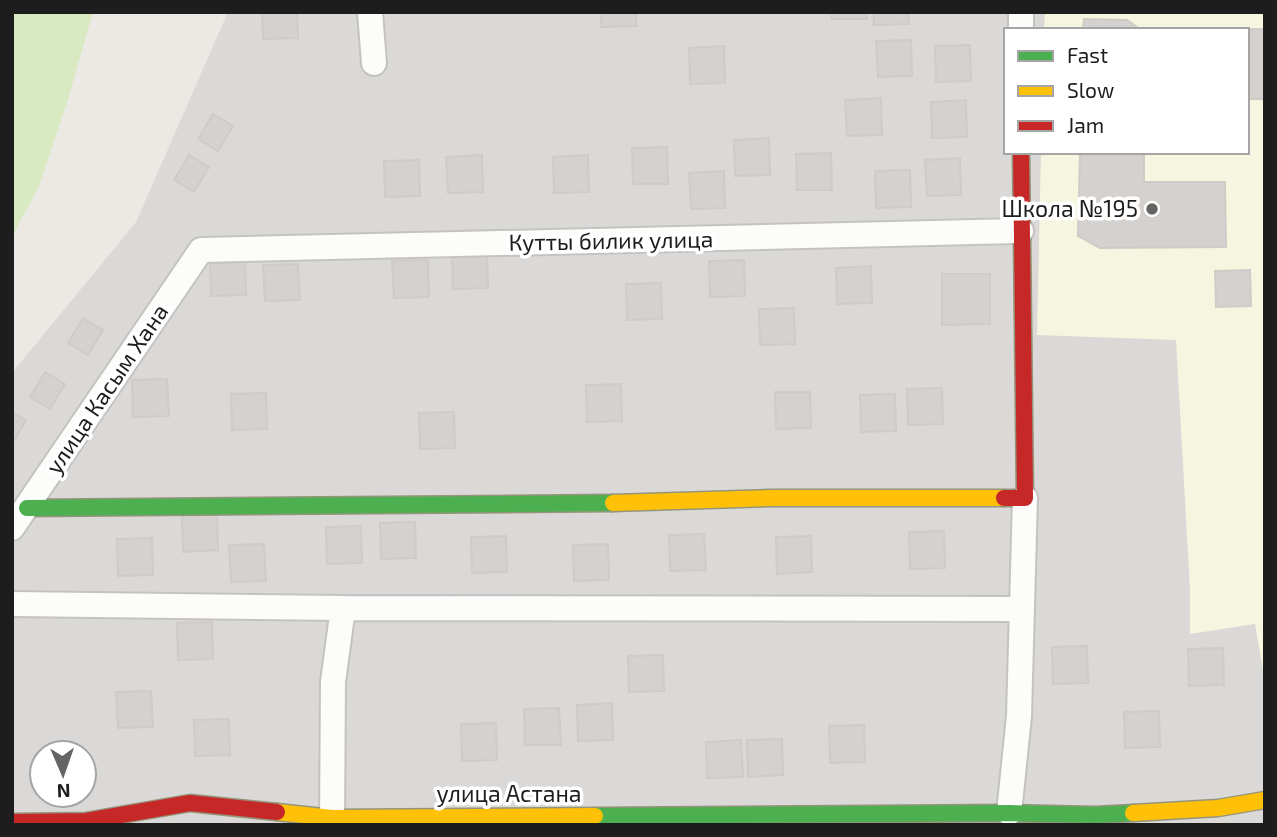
<svg xmlns="http://www.w3.org/2000/svg" width="1277" height="837" viewBox="0 0 1277 837" font-family="'Exo 2',sans-serif">
	<rect width="100%" height="100%" fill="#ece9e5"/>
	<path fill="#dbd9d7" fill-rule="evenodd" d="M228,12H1265V825H12V373L136,222ZM1006,30H1247V152H1006ZM42,753H84V795H42Z"/>
	<path fill="#f6f5df" d="M1045,12H1265V682L1255,624L1190,634V588L1176,340L1037,335L1041,152H1247V30H1044Z"/>
	<path fill="#d9eac2" d="M12,12H93L67,103L39,186L12,237Z"/>
	<path fill="#d4d1ce" stroke="#cfcbc6" stroke-width="2" d="M262,12H297L298,38L263,39Z
		M601,12H636V26L601,27Z
		M832,12H867V19H832Z
		M873,12H908L909,24L874,25Z
		M1084,19L1127,20L1141,30H1083Z
		M1265,29V99H1247V30H1174Z
		M911,40L912,76L878,77L876,41Z
		M970,45L971,81L936,82L935,46Z
		M724,46L725,83L690,84L689,48Z
		M881,98L882,135L847,136L845,100Z
		M966,100L967,137L932,138L931,102Z
		M213,114L233,126L218,151L198,139Z
		M769,138L770,175L735,176L734,140Z
		M667,147L668,184H633L632,148Z
		M1080,152H1144V182H1225L1226,247L1100,248L1078,236Z
		M831,153L832,190H797L796,154Z
		M189,155L209,167L194,192L174,180Z
		M482,155L483,192L448,193L446,157Z
		M588,155L589,192L554,193L553,157Z
		M960,158L961,195L927,196L925,160Z
		M419,160L420,196L385,197L384,161Z
		M910,170L911,207L876,208L875,171Z
		M724,171L725,208L691,209L689,173Z
		M487,251L488,288L453,289L452,252Z
		M245,259L246,295L211,296L210,260Z
		M428,260L429,297L394,298L392,261Z
		M744,260L745,296L710,297L709,261Z
		M298,264L300,300L265,301L263,265Z
		M871,266L872,303L837,304L836,268Z
		M1250,270L1251,306L1216,307L1215,271Z
		M942,274H990V324L942,325Z
		M661,283L662,319L627,320L626,284Z
		M794,308L795,344L760,345L759,309Z
		M83,318L103,330L88,355L68,343Z
		M45,372L65,384L50,409L30,397Z
		M167,379L169,416L133,417L132,380Z
		M621,384L622,421L587,422L586,385Z
		M942,388L943,424L908,425L907,389Z
		M775,392H810L811,428L776,429Z
		M266,393L267,429L232,430L231,394Z
		M895,394L896,431L861,432L860,395Z
		M12,412L26,420L12,444Z
		M454,412L455,448L420,449L419,413Z
		M217,514L218,550L183,552L182,515Z
		M415,522L416,558L381,559L380,523Z
		M361,526L362,563L327,564L326,527Z
		M944,531L945,568L910,569L909,532Z
		M704,534L706,570L670,571L669,535Z
		M506,536L507,572L472,573L471,537Z
		M811,536L812,572L777,574L776,537Z
		M152,538L153,575L118,576L117,539Z
		M264,544L266,581L231,582L229,545Z
		M608,544L609,580L574,581L573,545Z
		M212,622L213,659L178,660L177,623Z
		M1087,646L1088,683L1053,684L1052,647Z
		M1223,648L1224,685L1189,686L1188,649Z
		M663,655L664,691L629,692L628,656Z
		M151,691L153,727L118,728L116,692Z
		M612,703L613,740L578,741L577,705Z
		M559,708L561,745H525L524,709Z
		M1159,711L1160,747L1125,748L1124,712Z
		M229,719L230,755L195,756L194,720Z
		M496,723L497,760L462,761L461,724Z
		M864,725L865,762L830,763L829,726Z
		M782,739L783,775L748,777L747,740Z
		M741,740L743,777L707,778L706,742Z"/>
	<g fill="none" stroke-linecap="round" stroke-linejoin="round">
		<defs>
			<path id="street" d="M370,12L374,63
				M1021,30V12
				M12,528L201,250L1021,231
				M12,604L343,608L1022,609
				M1009,813L1019,716L1025,498
				M332,825L333,682L343,608"/>
			<path id="fast" d="M27,508L613,503
				M595,816L1009,813L1096,815L1133,813"/>
			<path id="slow" d="M613,503L772,498H1004
				M277,812L332,818L595,816
				M1133,813L1218,808L1265,800"/>
			<path id="jam" d="M1004,498H1025L1021,152
				M12,822L86,821L190,803L277,812"/>
		</defs>
		<use href="#street" stroke="#c4c3c1" stroke-width="28"/>
		<use href="#fast" stroke="#95957c" stroke-width="19"/>
		<use href="#slow" stroke="#95957c" stroke-width="19"/>
		<use href="#jam" stroke="#95957c" stroke-width="19"/>
		<use href="#street" stroke="#fcfcfb" stroke-width="24"/>
		<use href="#fast" stroke="#4caf50" stroke-width="16"/>
		<use href="#slow" stroke="#ffc107" stroke-width="16"/>
		<use href="#jam" stroke="#c62828" stroke-width="16"/>
	</g>
	<circle fill="#656463" stroke="#fff" stroke-width="2.5" cx="1152" cy="209" r="7"/>
	<g text-anchor="middle" stroke-width="7" stroke-linejoin="round" paint-order="stroke">
		<g font-size="23" fill="#1d1d1d" stroke="#fff" text-anchor="end">
			<text x="1138" y="217">Школа №195</text>
		</g>
		<g font-size="23" fill="#1d1d1d" stroke="#fff">
			<text transform="translate(611 241) rotate(-1)" y="8">Кутты билик улица</text>
			<text transform="translate(107 389) rotate(-56)" y="8">улица Касым Хана</text>
			<text x="509" y="802">улица Астана</text>
		</g>
	</g>
	<rect width="1277" height="837" fill="none" stroke="#1d1d1d" stroke-width="28"/>
	<rect x="1004" y="28" width="245" height="126" fill="#ffffff" stroke="#a5a5a5" stroke-width="2"/>
	<rect x="1018" y="51" width="35" height="10" fill="#4caf50" stroke="#a5a5a5" stroke-width="2"/>
	<text x="1067" y="63" font-size="21" fill="#1d1d1d">Fast</text>
	<rect x="1018" y="86" width="35" height="10" fill="#ffc107" stroke="#a5a5a5" stroke-width="2"/>
	<text x="1067" y="98" font-size="21" fill="#1d1d1d">Slow</text>
	<rect x="1018" y="121" width="35" height="10" fill="#c62828" stroke="#a5a5a5" stroke-width="2"/>
	<text x="1067" y="133" font-size="21" fill="#1d1d1d">Jam</text>
	<g transform="translate(63 774) rotate(178)"><circle r="33" fill="#ffffff" stroke="#a5a5a5" stroke-width="2"/>
	<path d="M0-5L12 26L0 18L-12 26Z" fill="#656463"/>
	<text y="-10" font-size="19" font-weight="bold" text-anchor="middle" fill="#1d1d1d">N</text>
	</g>
</svg>
